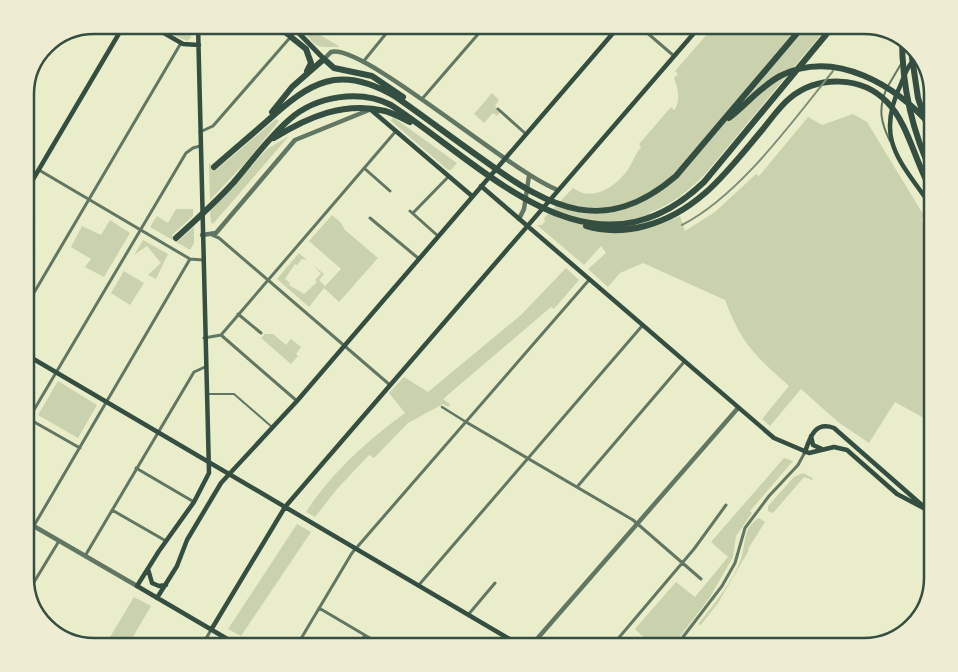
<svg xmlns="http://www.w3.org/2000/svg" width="958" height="672" viewBox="0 0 958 672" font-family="Montserrat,sans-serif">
	<rect width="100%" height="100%" fill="#e9edc9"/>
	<path fill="#cad2ad" d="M166,25H190L191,38L187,41L171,34L174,29Z
		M715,25H829L706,173C689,191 672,204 649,213L653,224L659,225L680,216L685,231L715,212L756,174L759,176L808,117L822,125L853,114L867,122L923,214L922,221L933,234V423L895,402L869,443L838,422L801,389L770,426L762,419L789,386C755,356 741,343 725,300L643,263L620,273L608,287L588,269L606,253L601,246L584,265L537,225H542L545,221L544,218L573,188C593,203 617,186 629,168C633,161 636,153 641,147L639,144L671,107L674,110C681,102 678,87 674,78L678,74L675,71Z
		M306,27L339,46L338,47C315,47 319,49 303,31Z
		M492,93L499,100L495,106L501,111L497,116L493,113L484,123L474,114Z
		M393,117L457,163L451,170H448L391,121Z
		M276,119L279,121L248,160L210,200L209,163L216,170Z
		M289,136L213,224L211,222L210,211L267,149Z
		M176,209H193V216L172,235L178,241L194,227V243L190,250L150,227L157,216L168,223Z
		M332,215L341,223L345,230L378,258L339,302L324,288L309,307L277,279L299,253L307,260L302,259L297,265L295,264L285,279L290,283L289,285L304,294L317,282L315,280L321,274L314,266L324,274L319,280L325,286L341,269L309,241Z
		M110,220L130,233L104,277L85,267L91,259L71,247L82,226L101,235Z
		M143,240L168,254L156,279L148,275L161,263L147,246L134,255Z
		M566,268L579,280L554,309L551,307L443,399L450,404L448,407L443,404L408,423L374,458L369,455L337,489L315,517L306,512C332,472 367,441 405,413L389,393L404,377L428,392L521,315Z
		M124,271L144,283L130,305L111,293Z
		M265,334H273L286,345L291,339L301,347L296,354L298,356L291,364L261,338Z
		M58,381L97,405L78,438L38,415Z
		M784,458L793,461L750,511L752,513L736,536L733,557L710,597L672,647H654L635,629L676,582L695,597L728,557L711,542Z
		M803,473L813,478L812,480L804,477L773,513L768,511V506L794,477Z
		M759,518L765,522L748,549L749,550L718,603L700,626L699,623C714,604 733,582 741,559C746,544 743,526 759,518Z
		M297,524L311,532L241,636L228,629Z
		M134,597L151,606L127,647H104Z"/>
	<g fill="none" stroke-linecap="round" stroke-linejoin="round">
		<path stroke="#617663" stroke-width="2" d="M914,50L917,56L921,58
			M888,86L901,64
			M886,90C878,109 881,123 890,141
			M209,394H234L272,427"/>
		<path stroke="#617663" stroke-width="2.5" d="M442,407L466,422"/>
		<path stroke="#617663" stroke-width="3" d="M638,25L674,56
			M363,62L393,25
			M422,99L486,25
			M498,109L526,134
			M200,132L213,126L301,25
			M364,168L390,191
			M39,170L190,259L203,260
			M410,211L438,236
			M413,213L449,176
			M370,218L418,258
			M212,235L219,238L390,385
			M25,308L181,43
			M238,314L261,333
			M221,335L297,401
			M204,338L221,335L396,131
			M29,419L80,448
			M466,422L633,520L701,579
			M25,425L186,153L193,148L200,146
			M136,468L194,502
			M577,487L684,362
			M112,510L166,541
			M25,541L190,259
			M85,556L194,372L205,367
			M418,586L642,326
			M28,592L59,541
			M319,608L385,647
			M468,615L495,583
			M51,631L55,632
			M201,647L211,630
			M296,647L352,553L589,280
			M358,647L365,635
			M611,647L694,549L726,505
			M678,647L683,637L722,586L735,563L745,528L769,496L798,465L805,452"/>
		<path stroke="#617663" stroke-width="4.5" d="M324,59L331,52C363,43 511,173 558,190
			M519,219L524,209L529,176
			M202,235L216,233L295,140L369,110
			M25,521L137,586
			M530,647L738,408"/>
		<path stroke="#344e41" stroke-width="4.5" d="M150,25L183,44L199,45
			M198,25L209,473L194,502L159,551L137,586L241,647
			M919,56C909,62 905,74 901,84C873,142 903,163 933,209
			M370,109L472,196
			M481,186L774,438L809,453L834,447L847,450L897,494L933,513
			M25,193L124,25
			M25,354L523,647
			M811,436L813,445L822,449
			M805,452C810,437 815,421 834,428L923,506
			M148,569L152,583L159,586L166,585
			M157,598L177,566L187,540L221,483L297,401L620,25
			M211,630L285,507L701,25"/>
		<path stroke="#344e41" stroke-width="5" d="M274,25L291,37
			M291,25L324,59"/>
		<path stroke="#344e41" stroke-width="6" d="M291,37L306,49L311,63L307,71
			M902,38C902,85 912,132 933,175
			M910,44L918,98L933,143
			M923,60L933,107
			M272,112L292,87L324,59L334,68L372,76L403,97
			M729,118C747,104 760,87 780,76C836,48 897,86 933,128
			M274,138C308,117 344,101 385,111C393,113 402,118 410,122
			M214,167C231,152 249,137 266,122C310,82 339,63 396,97C426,118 455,140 485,161C551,209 605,237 676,176L804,25
			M586,226C605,232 626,231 645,226C699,212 729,169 763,129C771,119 780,106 790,98C818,75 862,76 887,102C909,124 916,166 933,193
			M176,238C196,220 216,202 234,182C252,161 269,137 290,119C316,96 360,89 391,105C485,166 592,290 704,182L834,25"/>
		<path stroke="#7c8e77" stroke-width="2" d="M682,225C740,195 792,122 833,71"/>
	</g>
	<path d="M0 0H958V672H0ZM94 34H864A60 60 0 0 1 924 94V578A60 60 0 0 1 864 638H94A60 60 0 0 1 34 578V94A60 60 0 0 1 94 34Z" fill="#eeecd3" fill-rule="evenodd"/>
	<path fill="none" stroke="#344e41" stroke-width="2.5" d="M94 34H864A60 60 0 0 1 924 94V578A60 60 0 0 1 864 638H94A60 60 0 0 1 34 578V94A60 60 0 0 1 94 34Z"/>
</svg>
